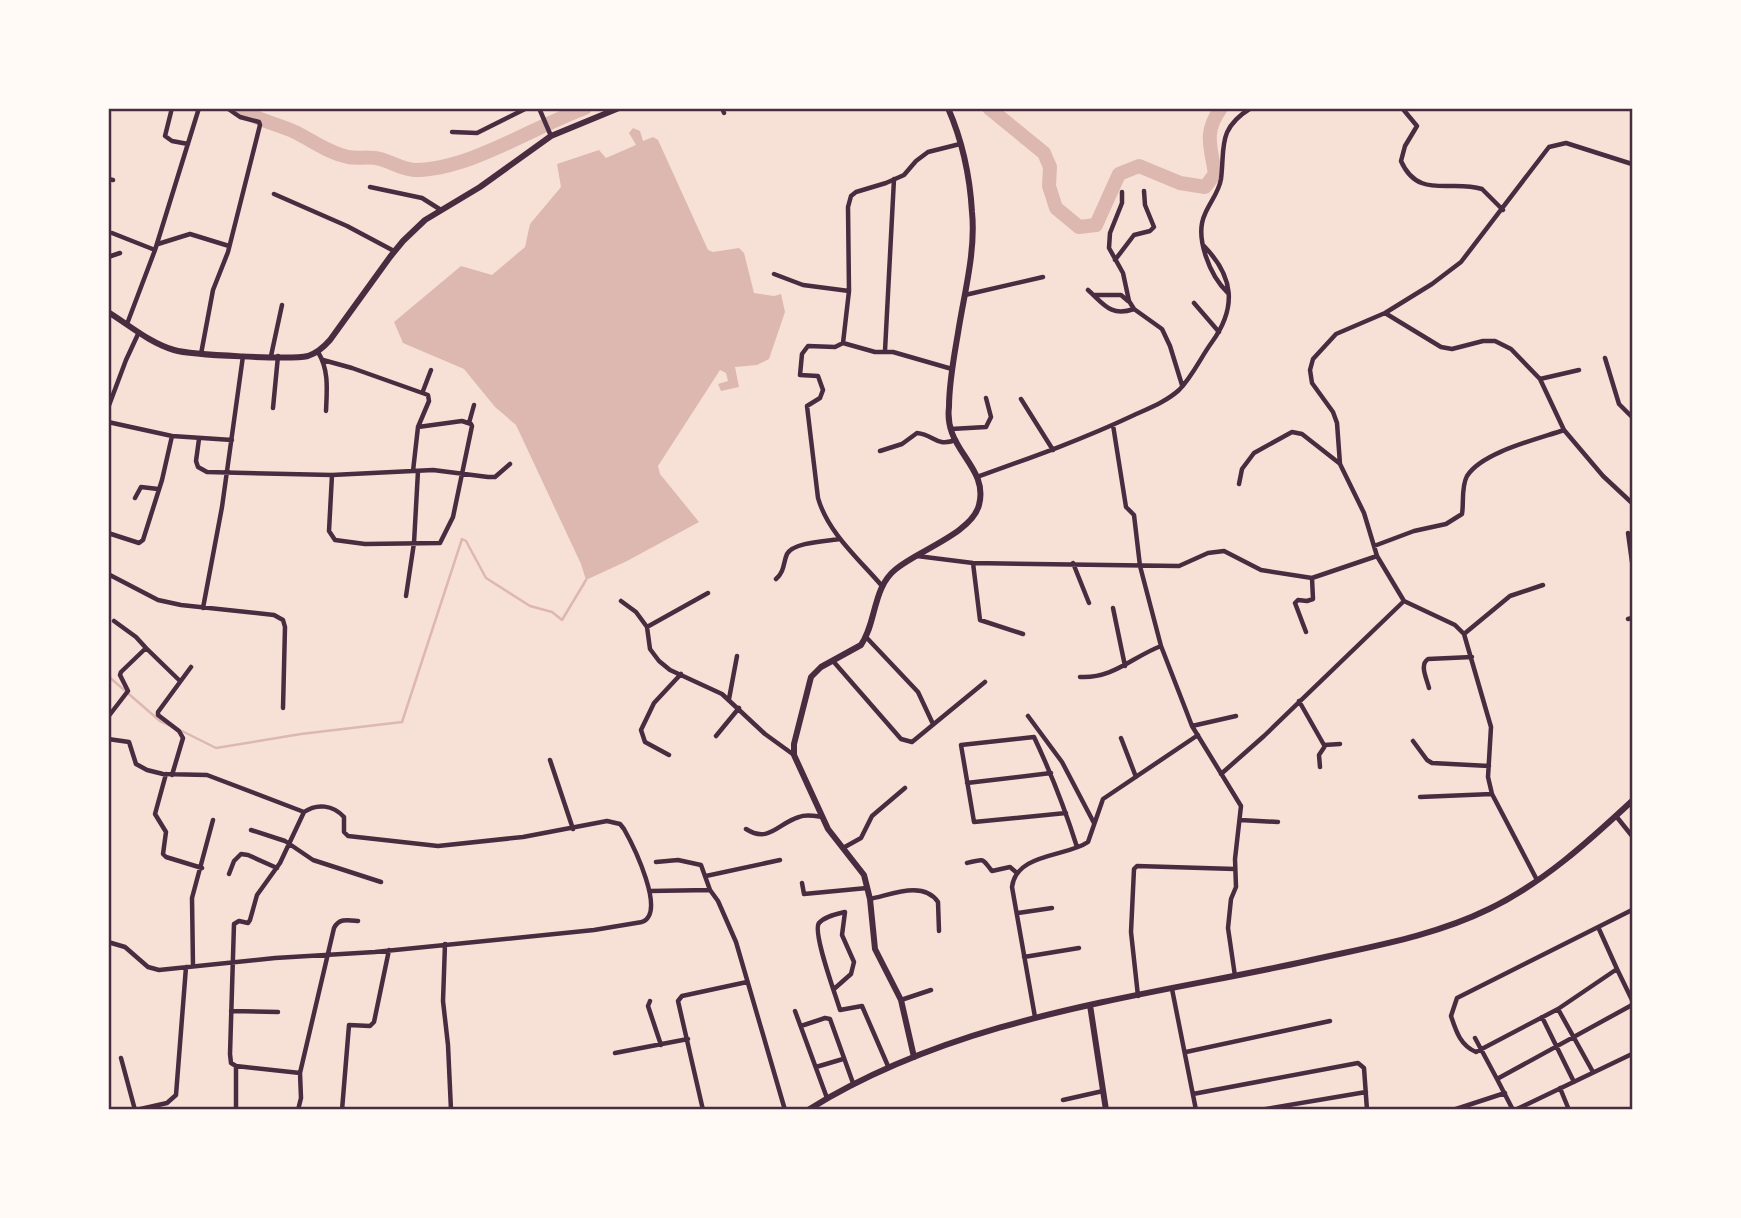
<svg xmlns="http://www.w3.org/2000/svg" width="1741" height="1218" viewBox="0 0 1741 1218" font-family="'Noto Sans',sans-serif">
	<rect width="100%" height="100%" fill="#f7e1d7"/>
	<path fill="#dcb8b0" d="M633,128L640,131L643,141L653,137L658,140L708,250L713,252L739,248L744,253L754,293L774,296L781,294L785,312L769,359L757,365L735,367L739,387L721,391L718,384L728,381L726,373L720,370L658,466L660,474L699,522L627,561L586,580L581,564L516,425L495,407L464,369L403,343L394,322L461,266L492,275L525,247L530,224L561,187L557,164L599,150L606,158L636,145L629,133Z"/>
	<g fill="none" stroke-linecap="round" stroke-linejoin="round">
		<path stroke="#dcb8b0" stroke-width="2.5" d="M108,676L160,721L169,725
			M182,731L216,748L301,734L402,722L462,539L466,541L486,578L530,606L552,612L562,620L586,580"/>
		<path stroke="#dcb8b0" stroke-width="14" d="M242,108C256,121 279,124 295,132C313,141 329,153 348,157C359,159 369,156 380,159C392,162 403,170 415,170C469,170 533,127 585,108
			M989,108L1044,153L1050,167L1049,186L1056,208L1079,227L1096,225L1119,174L1139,166L1180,183L1205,187L1215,174C1211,147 1203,133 1221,108"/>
		<path stroke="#4a2c40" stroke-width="4.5" d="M172,108L165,136L172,141L188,144
			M539,108L551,136
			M722,108L724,113
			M1402,108L1417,126L1405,146L1401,161C1418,200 1451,179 1482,189L1503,210
			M452,132L477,133L527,108
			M108,179L113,180
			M370,187L422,198L441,210
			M1122,192V203L1110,233L1109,248L1123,273L1129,301L1134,309L1162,329L1170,346L1182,385
			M274,194L347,226L394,251
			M112,233L155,250L199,108
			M158,244L190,234L229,246
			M108,257L120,253
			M1115,260L1134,235L1150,231L1154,227L1145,205L1144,191
			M774,274L803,285L849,291
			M1088,290C1104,304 1110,317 1134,309
			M1228,293C1210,276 1194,237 1205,214C1210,202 1219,192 1221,179C1225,147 1217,129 1251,108
			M965,295L1043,277
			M1094,295H1121L1128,301
			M1194,303L1219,332
			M1385,313L1441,347L1452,349L1483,341H1495L1511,349L1540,379L1564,430L1603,476L1632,503
			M127,324L155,250
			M843,343L835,347L808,346L802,354L800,375L818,376L823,390L820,398L807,406L818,498C828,533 859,559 882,586
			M885,351L894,179
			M318,352C329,370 327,389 326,411
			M201,354L213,290L228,252L260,125L259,122L240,117L227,108
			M271,356L282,305
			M1605,358L1619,404L1632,417
			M323,360L352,368L428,395L429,401L418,427L413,471
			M952,369L893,352H875L843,343L849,291L848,207L851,196L856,192L886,183L904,175L916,161L928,152L960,144
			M1540,379L1579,370
			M423,391L431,370
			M1021,399L1053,450
			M108,408L126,360L139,332
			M273,408L278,356
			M108,422L172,436L162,480L143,540L139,543L108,533
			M469,423L474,405
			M1113,425L1126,507L1134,515L1140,566L1161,646L1187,713L1192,726L1241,806L1235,859L1236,887L1231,899L1228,928L1235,976
			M951,429L986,427L991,417L986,398
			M172,436L232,440
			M199,439L196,461L198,467L207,472L332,475L433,470L488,477H495L510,464
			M880,451L902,444L917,433C935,435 935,447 956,440
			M332,475L329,531L335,540L365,544L440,543L453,517L472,426L471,424L462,421L418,427
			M977,477C1030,458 1081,440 1132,416C1147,409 1166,402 1179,390C1192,377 1201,357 1212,342C1237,307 1234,277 1204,246
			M1239,484L1242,469L1254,453L1292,432L1302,434L1339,463
			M135,498L141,487L158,489
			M1628,533L1632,562
			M1374,546L1414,531L1446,524L1462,514C1464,502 1461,487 1467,476C1482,452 1538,439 1564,430
			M917,556L973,563L1179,566L1208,553L1224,551L1261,570L1312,578L1377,556L1404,601L1455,625L1464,634L1491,727L1488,777L1492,794L1537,880
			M1377,556L1364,513L1340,464L1337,423L1333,412L1312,383L1310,370L1313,359L1336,334L1385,313L1432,284L1461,262L1549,147L1566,143L1632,164
			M973,563L980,620L1023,634
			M1073,563L1089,603
			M108,574L158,600L181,605L274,615L283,620L285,627L283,708
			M776,579C785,571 783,563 787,554C793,542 828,541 840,539
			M708,593L647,627L650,649L659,661L670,670L722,694L765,734L794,755
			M406,596L414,543L418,471
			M621,601L636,612L647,627
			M203,608L222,507L243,356
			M1113,608L1125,666
			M1628,619L1632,618
			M114,621L136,637L146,648
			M1306,632L1295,603L1298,600L1307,601L1313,599L1312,578
			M1464,634L1510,596L1543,585
			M866,637L918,692L933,724
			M833,661L901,739L912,742L985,682
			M1080,677C1113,679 1132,657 1161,646
			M1429,688C1427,679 1419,665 1428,659L1472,657
			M729,699L737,656
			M1299,701L1324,745L1340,744
			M1028,716L1062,762L1094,823
			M108,717L128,691L120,675L121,672L146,648L180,681
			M1192,726L1236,716
			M716,736L739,708
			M1121,738L1136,777
			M108,739L129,742L136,764L147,770L163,774L207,775L304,812
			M1413,741L1427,760L1432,763L1489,766
			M669,755L645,742L641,730L654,703L681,674
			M550,760L573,829
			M1320,767L1319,755L1325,746
			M166,774L155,814L166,832L163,854L166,857L202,868
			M1221,774L1264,736L1404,601
			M172,775L183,738L179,731L158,715V712L191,667
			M967,783L1051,773
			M1420,797L1492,794
			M1066,813L974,822L961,745L1034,737C1051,773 1065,809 1077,847
			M1616,816L1632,836
			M1240,820L1278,822
			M746,829C769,844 778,823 799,817C806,814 815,816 822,817
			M251,830L285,841L313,860L381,882
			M843,848L861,838L872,816L905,788
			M656,862L678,860L701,865L710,890
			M967,863C986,858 982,859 992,871L1010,867L1017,873
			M229,874L234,861L241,854L248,855L277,868
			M706,876L780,860
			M802,883L804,894L867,888
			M650,891L710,890L718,901L736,942L785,1110
			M870,899C891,895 923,880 938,902L939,931
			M1018,913L1052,908
			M1599,929L1617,969L1558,1009L1476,1052C1460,1045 1456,1031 1451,1016L1457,998L1632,910
			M108,942L125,947L148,967L159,970L275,958L375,952L594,930L642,922C667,913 633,845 624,829L620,824L607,821L523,837L438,846L348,836L344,832V817C333,805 317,803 304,812L280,863L257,895L250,920L248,923L239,921L234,924L230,1054L231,1063L236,1066V1110
			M445,944L443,1001L448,1045L451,1110
			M1024,957L1079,948
			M193,966L192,898L213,820
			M1617,969L1632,1000
			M834,989L851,974L854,962L842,935L845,912C837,914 825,916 819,923C812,932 836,996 840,1010L862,1006L888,1066
			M1172,989L1196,1110
			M1138,996L1131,932L1134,869L1137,866L1235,869
			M901,1000L931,990
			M650,1001L648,1006L661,1045
			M1558,1009L1593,1072
			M231,1011L278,1012
			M795,1011L827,1098
			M1035,1017L1012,887C1016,853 1067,857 1088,842L1103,799L1198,735
			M1542,1017L1574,1082
			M801,1026L825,1018L830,1019L853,1083
			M1475,1038L1497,1079
			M1186,1052L1330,1021
			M615,1053L688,1039
			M121,1058L135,1110
			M236,1066L300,1073
			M816,1067L843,1059
			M1560,1088L1569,1110
			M1193,1094L1358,1063L1364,1068L1367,1110
			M1063,1100L1103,1091
			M136,1110L167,1103L176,1095L186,967
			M298,1110L301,1098L300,1073L334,928C339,918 348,920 358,921
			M342,1110L349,1025L370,1026L374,1022L389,950
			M611,1110H615
			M703,1110L678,1001L682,996L747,982
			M1260,1110L1366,1092
			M1453,1110L1505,1093
			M1513,1110L1497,1079L1632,1005
			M1515,1110L1632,1054"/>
		<path stroke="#4a2c40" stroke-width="6" d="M108,312C129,325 150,343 174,350C191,355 291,360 308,356C317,353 323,348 330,340L390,257L403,241L425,220L480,187L551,136L619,108
			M914,1057L901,1000L875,949L870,899L864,875L828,829L794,755V744L811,677L821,667L861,645C877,622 872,588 896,569C917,551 972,533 979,505C987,475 961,458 952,433C949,425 948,415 949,407C949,382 954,357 958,333C964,294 976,251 972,212C970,178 962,140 948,108"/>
		<path stroke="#4a2c40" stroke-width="6" d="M1090,1005L1106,1110
			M808,1110C959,1016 1137,998 1307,961C1368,947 1432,937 1489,909C1543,883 1589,841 1632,801"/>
	</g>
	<rect width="1741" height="1218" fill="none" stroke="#fffaf5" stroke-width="220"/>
	<rect x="110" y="110" width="1521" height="998" fill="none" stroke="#4a2c40" stroke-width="2.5"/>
</svg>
